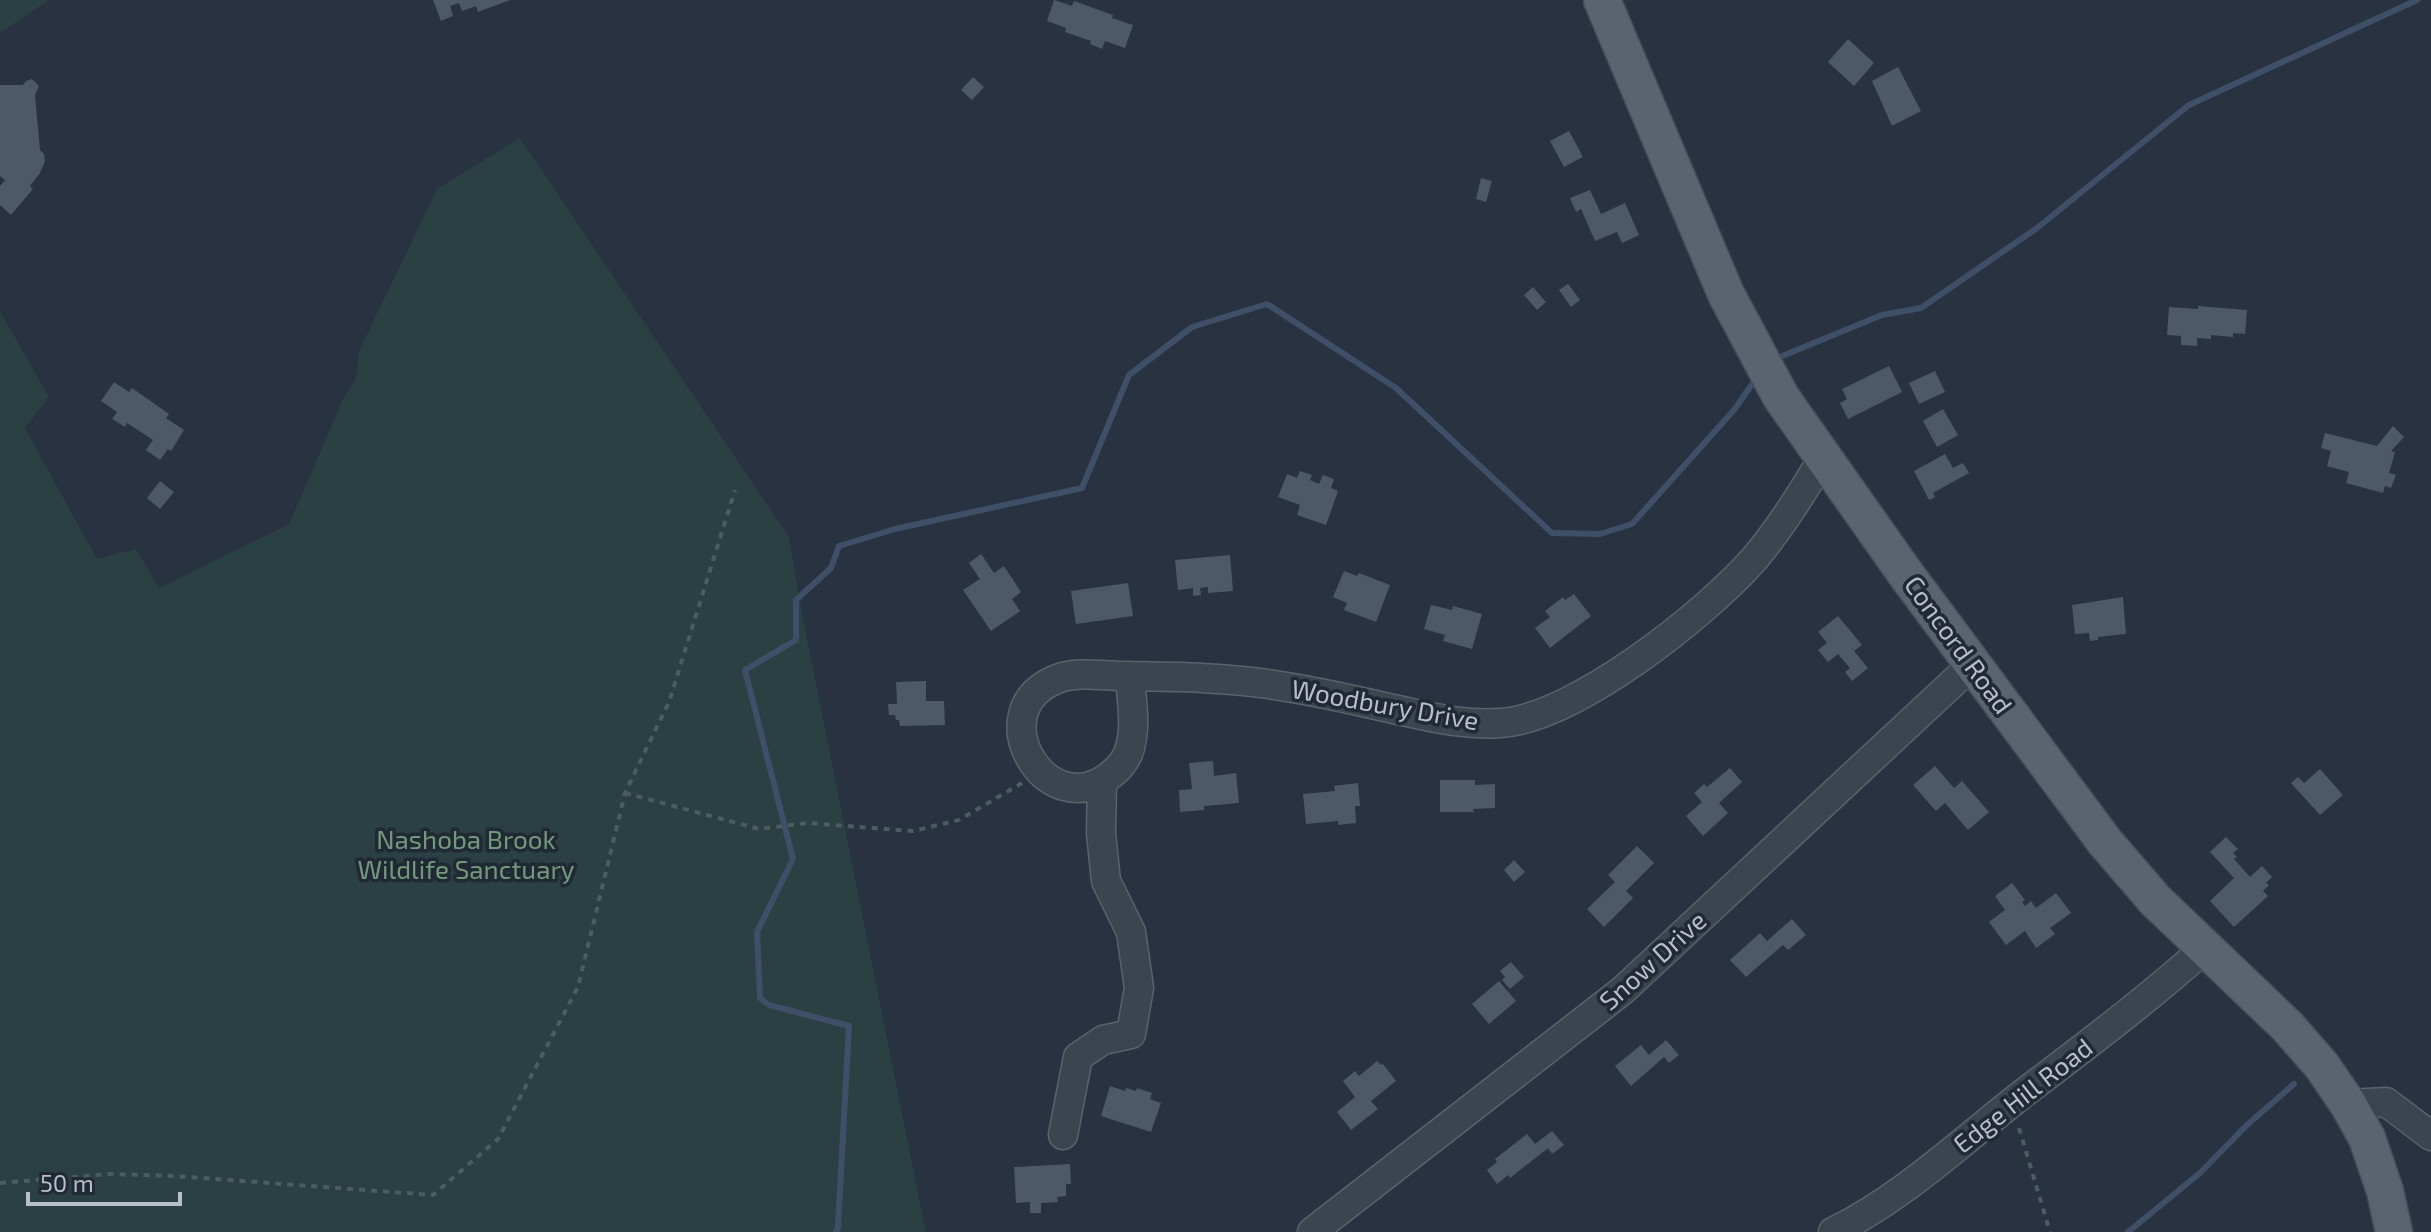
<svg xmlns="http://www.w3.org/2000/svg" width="2431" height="1232" viewBox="0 0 2431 1232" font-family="'Exo 2',sans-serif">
	<rect width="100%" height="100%" fill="#283240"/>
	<path fill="#2b4042" d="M0,0H49L0,33Z
		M520,138L789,537L804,624L926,1232H0V311L49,397L25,428L97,559L136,549L159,588L289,524L343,399L356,378L359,351L437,189Z"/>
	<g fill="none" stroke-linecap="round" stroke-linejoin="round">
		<path stroke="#3f4f67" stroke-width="6" d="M1775,359L1882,315L1921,308L2037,228L2189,105L2417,0
			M836,1232L838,1227L849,1026L769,1005L760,998L757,932L793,859L745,670L796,640V600L831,568L839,546L895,529L1082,488L1129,375L1192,327L1267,304L1396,388L1552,533L1600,534L1632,524L1734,410L1755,380
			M2128,1232L2200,1173L2247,1125L2294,1084"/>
	</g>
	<path fill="#4e5968" d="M433,0H510L478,12L476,6L462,11L459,3L450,6L453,16L441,21Z
		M1054,0L1072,6L1074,1L1113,15L1112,18L1133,25L1125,48L1105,41L1102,49L1090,44L1091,41L1065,32L1066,28L1047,21Z
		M1848,39L1874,63L1854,86L1828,62Z
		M1898,67L1921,111L1892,126L1872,81Z
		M973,77L984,87L972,100L961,90Z
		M32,79L39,86L35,95L40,150L44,154L45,161L40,173L30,186L33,189L11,215L0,205V186L5,180L0,176V85H23L26,81Z
		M1569,131L1583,157L1564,167L1550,141Z
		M1481,178L1492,181L1486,202L1476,199Z
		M1590,190L1601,214L1625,203L1639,235L1622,243L1617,232L1595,241L1581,209L1576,212L1570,198Z
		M1568,284L1580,300L1571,307L1559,290Z
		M1533,287L1546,302L1537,310L1524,295Z
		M2198,306L2247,310L2245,334L2233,333V337L2211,335V339L2197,338V346L2181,345V336L2167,335L2169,307L2198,309Z
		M1889,366L1902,392L1848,419L1840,403L1847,399L1842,389Z
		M1935,371L1945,392L1919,404L1909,383Z
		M114,382L129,392L132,388L169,414L166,418L184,430L171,451L168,449L160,460L146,450L153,440L127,423L125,427L112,419L117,412L101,401Z
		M1943,409L1958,435L1937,447L1923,421Z
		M2393,426L2404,437L2391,451L2395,452L2389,473L2396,475L2391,488L2385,486L2383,493L2346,483L2349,472L2327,466L2331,451L2321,448L2325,433L2377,446Z
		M1945,454L1953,468L1963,463L1969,473L1933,493L1935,497L1929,500L1914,471Z
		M1300,471L1312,475L1310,480L1319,484L1323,475L1334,479L1331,488L1338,491L1326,525L1297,515L1300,505L1278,497L1287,474L1297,478Z
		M160,481L174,492L160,509L147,498Z
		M981,554L994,573L1004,566L1021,592L1012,599L1020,611L991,631L963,590L980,579L969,563Z
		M1230,555L1233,591L1208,593V587L1200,588L1201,595L1193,596V588L1178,590L1175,560Z
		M1344,571L1357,576L1359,573L1390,585L1376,622L1344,610L1347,603L1333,597Z
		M1128,583L1133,616L1076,624L1071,591Z
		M1574,594L1591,616L1550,648L1535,628L1550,617L1545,611L1563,597L1565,600Z
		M2123,597L2126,634L2098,637V640L2090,641L2089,633L2075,634L2072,605Z
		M1431,605L1452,610L1453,606L1482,614L1472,649L1443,641L1445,635L1424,629Z
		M1838,616L1862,645L1854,651L1868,668L1852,681L1845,672L1850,668L1838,654L1828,662L1818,650L1827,643L1818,632Z
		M926,681V701H944L945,725L900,726L899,720H896L895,715H889L888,704H897L896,682Z
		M1213,761L1214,776L1236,773L1239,803L1204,806V810L1180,812L1179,790L1192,789L1189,763Z
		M1935,766L1954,788L1962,781L1989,812L1968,830L1945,803L1936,811L1913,785Z
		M1730,768L1742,782L1719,803L1728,813L1703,836L1686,816L1702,802L1694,793L1704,784L1707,787Z
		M2320,769L2343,795L2320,815L2291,783L2298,777L2304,783Z
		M1440,780H1475V785L1495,784V808L1473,809L1474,812H1440Z
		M1358,783L1360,806H1355L1356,823L1338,825V821L1306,824L1303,794L1335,791L1334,786Z
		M2226,837L2238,849L2233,853L2237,857L2234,859L2250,877L2262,866L2272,877L2266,883L2269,885L2263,891L2268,896L2234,927L2210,901L2234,878L2210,852Z
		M1637,846L1654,863L1626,891L1633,898L1604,927L1587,909L1615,882L1608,875Z
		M1514,860L1525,872L1514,882L1504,870Z
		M2012,883L2025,900L2022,902L2025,906L2031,901L2036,908L2056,893L2071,913L2050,928L2055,934L2036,948L2025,931L2006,945L1989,922L2005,910L1995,896Z
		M1792,919L1806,935L1788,950L1783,945L1746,977L1730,960L1760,933L1767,941Z
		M1511,962L1524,977L1510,989L1502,980L1505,977L1500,971Z
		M1499,981L1516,1001L1489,1024L1472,1004Z
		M1666,1040L1679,1055L1669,1063L1664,1057L1631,1086L1615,1066L1641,1045L1649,1055Z
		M1377,1061L1381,1065L1383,1064L1396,1081L1371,1101L1378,1109L1351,1130L1337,1112L1355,1097L1343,1081L1355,1071L1359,1076Z
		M1110,1086L1125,1091L1126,1088L1136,1091L1137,1088L1152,1093L1150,1099L1161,1103L1151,1132L1101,1116Z
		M1552,1131L1564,1145L1552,1154L1548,1148L1510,1178L1508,1175L1497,1184L1487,1170L1497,1162L1495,1159L1527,1134L1535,1144Z
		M1070,1164L1071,1184H1066V1196L1057,1197L1058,1202L1041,1203V1213H1030V1202L1016,1203L1014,1167Z"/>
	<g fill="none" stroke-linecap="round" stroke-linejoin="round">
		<defs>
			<path id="minor" d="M1130,676C1131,697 1136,722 1131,743C1129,757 1119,769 1108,777C1045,823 979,710 1057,679C1077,671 1102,676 1123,676C1171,677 1220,677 1268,684C1310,690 1351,699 1393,709C1428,716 1463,726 1500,723C1574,719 1706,614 1755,558C1781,527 1802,493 1823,458
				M2348,1104L2386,1102L2431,1136
				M1063,1135L1078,1057L1103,1040L1131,1034L1139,988L1131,932L1106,881L1101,833L1102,781
				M1312,1232L1622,991L1972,665
				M1833,1232C1902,1198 1959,1144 2020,1096C2083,1048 2146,1001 2205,948"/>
			<path id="major" d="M1602,0L1726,294L1781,397L1905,573L2105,842L2155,900L2288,1027L2322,1066L2348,1104L2367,1138L2385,1191L2394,1232"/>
		</defs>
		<use href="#minor" stroke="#5a626d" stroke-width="31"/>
		<use href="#major" stroke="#464d59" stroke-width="39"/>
		<path stroke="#4a5d60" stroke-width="4" stroke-dasharray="6 6" stroke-linecap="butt" d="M625,793L759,829L807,823L913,831L959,820L1022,783
			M2019,1128L2050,1232
			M0,1183L110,1174L174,1176L433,1195L498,1139L578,987L625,793L669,702L735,490"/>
		<use href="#minor" stroke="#3c4450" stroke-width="28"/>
		<use href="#major" stroke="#5a636f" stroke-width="36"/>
	</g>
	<g text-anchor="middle" stroke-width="7" stroke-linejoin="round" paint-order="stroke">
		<g font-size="26" fill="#b9bfca" stroke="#212935">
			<text transform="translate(1958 645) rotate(54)" y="9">Concord Road</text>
			<text transform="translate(1385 705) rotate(10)" y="9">Woodbury Drive</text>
			<text transform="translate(1653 961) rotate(-42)" y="9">Snow Drive</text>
			<text transform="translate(2023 1096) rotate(-38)" y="9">Edge Hill Road</text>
		</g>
		<g font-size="26" fill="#72997b" stroke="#212935">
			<text x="466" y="849">Nashoba Brook<tspan x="466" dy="30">Wildlife Sanctuary</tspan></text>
		</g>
	</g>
	<path d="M28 1192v12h152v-12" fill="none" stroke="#b9bfca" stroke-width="4"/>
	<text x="40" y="1192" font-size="24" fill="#b9bfca" stroke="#212935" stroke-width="6" paint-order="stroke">50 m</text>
</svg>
